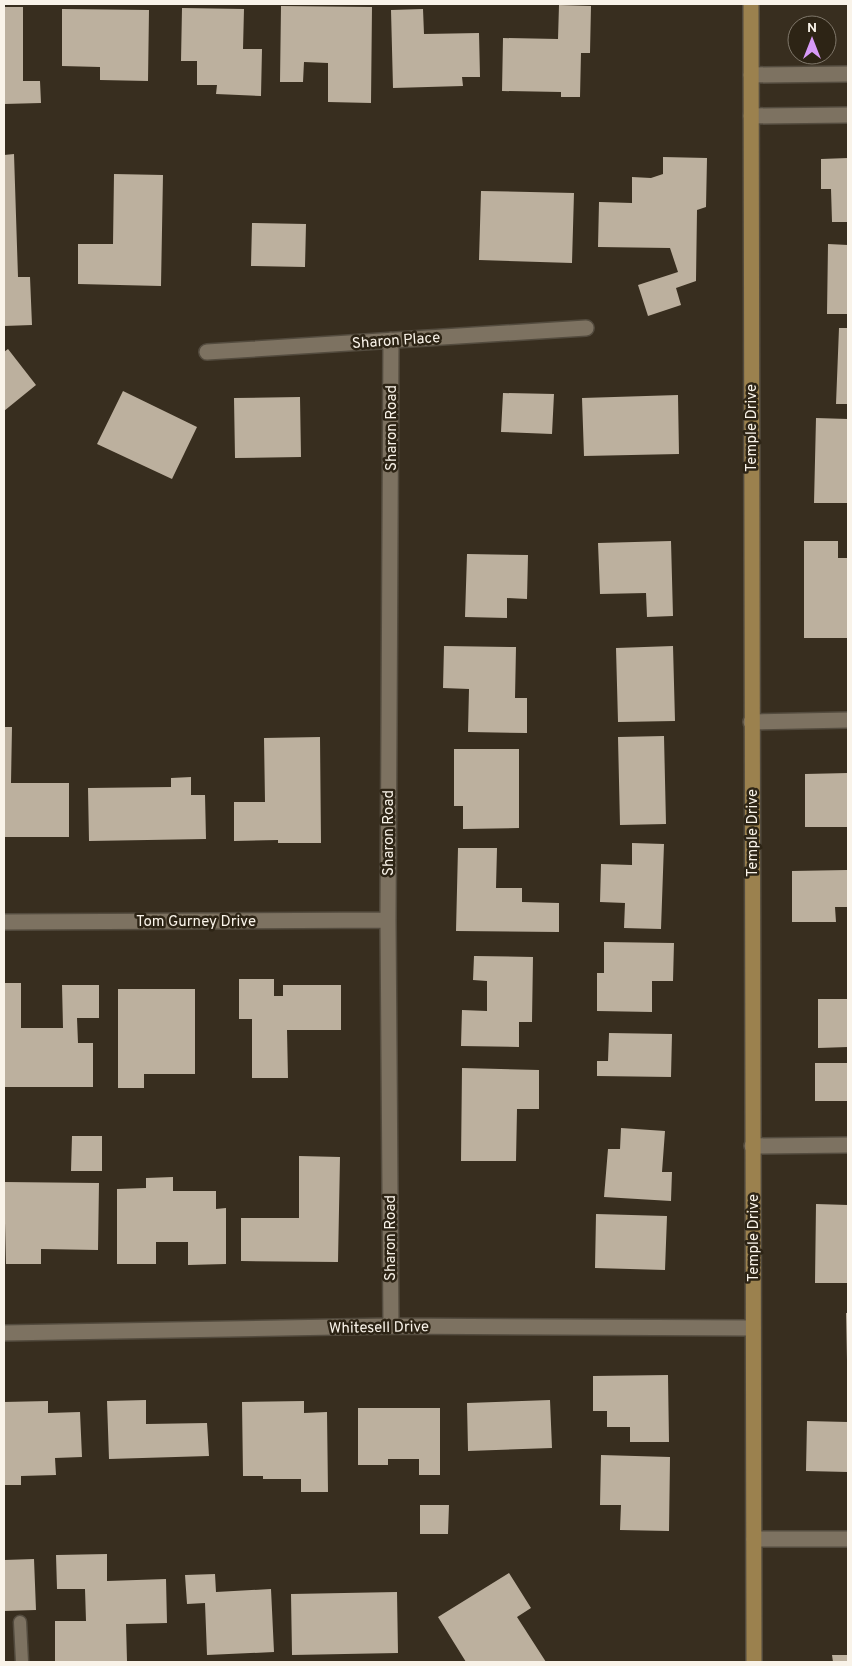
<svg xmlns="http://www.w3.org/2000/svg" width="852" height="1666" viewBox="0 0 852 1666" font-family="Overpass,sans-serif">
	<rect width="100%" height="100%" fill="#382e1f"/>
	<path fill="#bcb09e" d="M559,5L591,6L590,53H581L580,97H561V92L502,91L503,38L558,39Z
		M281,6L372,7L371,103L328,102V63L304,62L303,82H280Z
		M4,7H23V81H40L41,103L4,104Z
		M182,8L244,9L243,49H262L261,96L216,94L217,85H197V61H181Z
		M62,9L149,10L148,81L100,80V67L62,66Z
		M423,9L424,34L479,33L480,77H462L463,86L393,88L391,10Z
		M14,154L18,277H30L32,325L4,326V155Z
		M663,157L707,158L706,207L697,210L696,281L676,288L681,305L648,316L638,285L678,272L670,248L598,247L599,202L632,203V177L651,178L663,174Z
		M848,158V222H832L831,189H821V159Z
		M114,174L163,175L161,286L78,284V244H113Z
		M481,191L574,193L572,263L479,260Z
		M252,223L306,224L305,267L251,266Z
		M828,244L848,245V314H827Z
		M839,328H848V404H836Z
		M8,349L36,385L4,411V352Z
		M123,391L197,427L172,479L97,444Z
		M503,393L554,394L552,434L501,432Z
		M678,395L679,454L584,456L582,398Z
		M300,397L301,457L235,458L234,398Z
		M816,418L848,419V503H814Z
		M671,541L673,616L647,617L646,593L600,594L598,543Z
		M804,541H838V558H848V638H804Z
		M467,554L528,555L527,599L507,598V618L465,617Z
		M444,646L516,647L515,698H527V733L468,732L469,689L443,688Z
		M673,646L675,721L618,722L616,648Z
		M4,727H12L11,783H69V837H4Z
		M664,736L666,824L620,825L618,737Z
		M320,737L321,843H278V840L234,841V802H265L264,738Z
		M454,749H519V828L463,829V806H454Z
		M848,773V827H805V774Z
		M191,777V795H205L206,839L89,841L88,788L171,787V778Z
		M632,843L664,844L661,929L624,928L625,903L600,902L601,864L632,865Z
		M458,848H497L496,888H522V902L559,903V932L456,931Z
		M847,870V907H835L836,922H792V871Z
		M604,942L674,943L673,981H652V1012L597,1011V973H604Z
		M474,956L533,957L532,1022H519V1047L461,1046L462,1010L487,1011V981L473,980Z
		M239,979H274V996H283V985H341V1030H287L288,1078H252V1019H239Z
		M4,983H21V1028H63L62,985H99V1018H77L78,1043H93V1087H4Z
		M118,989H195V1074H144V1088H118Z
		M818,999H848V1047L818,1048Z
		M609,1033L672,1034L671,1077L597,1076V1061H608Z
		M815,1063H848V1101H815Z
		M462,1068L539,1070V1109H517L516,1161H461Z
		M621,1128L665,1131L662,1172H672L671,1201L604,1197L608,1149H620Z
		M72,1136H102V1171H71Z
		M299,1156L340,1157L338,1262L241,1261V1218H299Z
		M173,1177V1191H216V1209L226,1208V1264L188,1265V1242H156V1264H117V1189L146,1188V1178Z
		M4,1182L99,1183L98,1250L41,1249V1264H6Z
		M816,1204L848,1205V1283H815Z
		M596,1214L667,1216L665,1270L595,1268Z
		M846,1313H848V1360H847Z
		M668,1375L669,1442H630V1427H607V1411H593V1376Z
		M146,1400V1424L207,1423L209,1456L109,1459L107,1401Z
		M550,1400L552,1448L468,1451L467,1403Z
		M48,1401V1413L80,1412L82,1457L55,1458L56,1475L21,1476V1485H4V1402Z
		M304,1401V1413L327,1412L328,1492H301V1479H263V1476H243L242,1402Z
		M358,1408H440V1475H419V1459H388V1465H358Z
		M807,1421L848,1422V1472L806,1471Z
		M601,1455L670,1457L669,1531L620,1530L621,1505H600Z
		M420,1505H449L448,1534H420Z
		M107,1554V1581L166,1579L167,1623L126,1624L127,1661L55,1662V1621H86L85,1589H57L56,1555Z
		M34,1559L36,1610L4,1611V1560Z
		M509,1573L531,1608L517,1617L546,1662H466L438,1617Z
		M215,1574L216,1592L271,1589L274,1652L207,1655L205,1603L187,1604L185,1575Z
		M397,1592L398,1653L292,1655L291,1594Z
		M832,1655H848V1662H833Z"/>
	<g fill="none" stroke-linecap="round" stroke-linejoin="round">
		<defs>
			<path id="lane" d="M20,1622L22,1662"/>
			<path id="street" d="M751,75L848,74
				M751,116L848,115
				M207,352L586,328
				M751,722L848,720
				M4,922L388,920
				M752,1146L848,1145
				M391,1326L388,920L391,340
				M4,1333L391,1326L753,1328
				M754,1539H848"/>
			<path id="secondary" d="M751,4L754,1662"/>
		</defs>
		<use href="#lane" stroke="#534b3e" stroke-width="15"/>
		<use href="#street" stroke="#534b3e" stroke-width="18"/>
		<use href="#secondary" stroke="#534b3e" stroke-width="18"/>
		<use href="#lane" stroke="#7d7261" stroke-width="12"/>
		<use href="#street" stroke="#7d7261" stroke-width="15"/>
		<use href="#secondary" stroke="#9b814e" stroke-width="15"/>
	</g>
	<g text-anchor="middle" stroke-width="5" stroke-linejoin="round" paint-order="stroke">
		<g font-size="15" fill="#f9f3e9" stroke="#2d2415">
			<text transform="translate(396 340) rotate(-4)" y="5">Sharon Place</text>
			<text transform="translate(391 428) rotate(-90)" y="5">Sharon Road</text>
			<text transform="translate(751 428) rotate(-90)" y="5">Temple Drive</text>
			<text transform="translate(388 833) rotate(-90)" y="5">Sharon Road</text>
			<text transform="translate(752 833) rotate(-90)" y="5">Temple Drive</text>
			<text x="196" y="926">Tom Gurney Drive</text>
			<text transform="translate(390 1238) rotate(-90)" y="5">Sharon Road</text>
			<text transform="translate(753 1238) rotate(-90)" y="5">Temple Drive</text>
			<text transform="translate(379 1327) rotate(-1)" y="5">Whitesell Drive</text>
		</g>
	</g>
	<rect width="852" height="1666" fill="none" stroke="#f9f3e9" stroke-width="10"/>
	<g transform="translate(812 40)"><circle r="24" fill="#2d2415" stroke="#7f776a"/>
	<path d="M0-4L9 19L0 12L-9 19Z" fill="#d89af8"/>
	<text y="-8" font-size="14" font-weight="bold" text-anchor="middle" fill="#f9f3e9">N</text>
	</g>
</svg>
